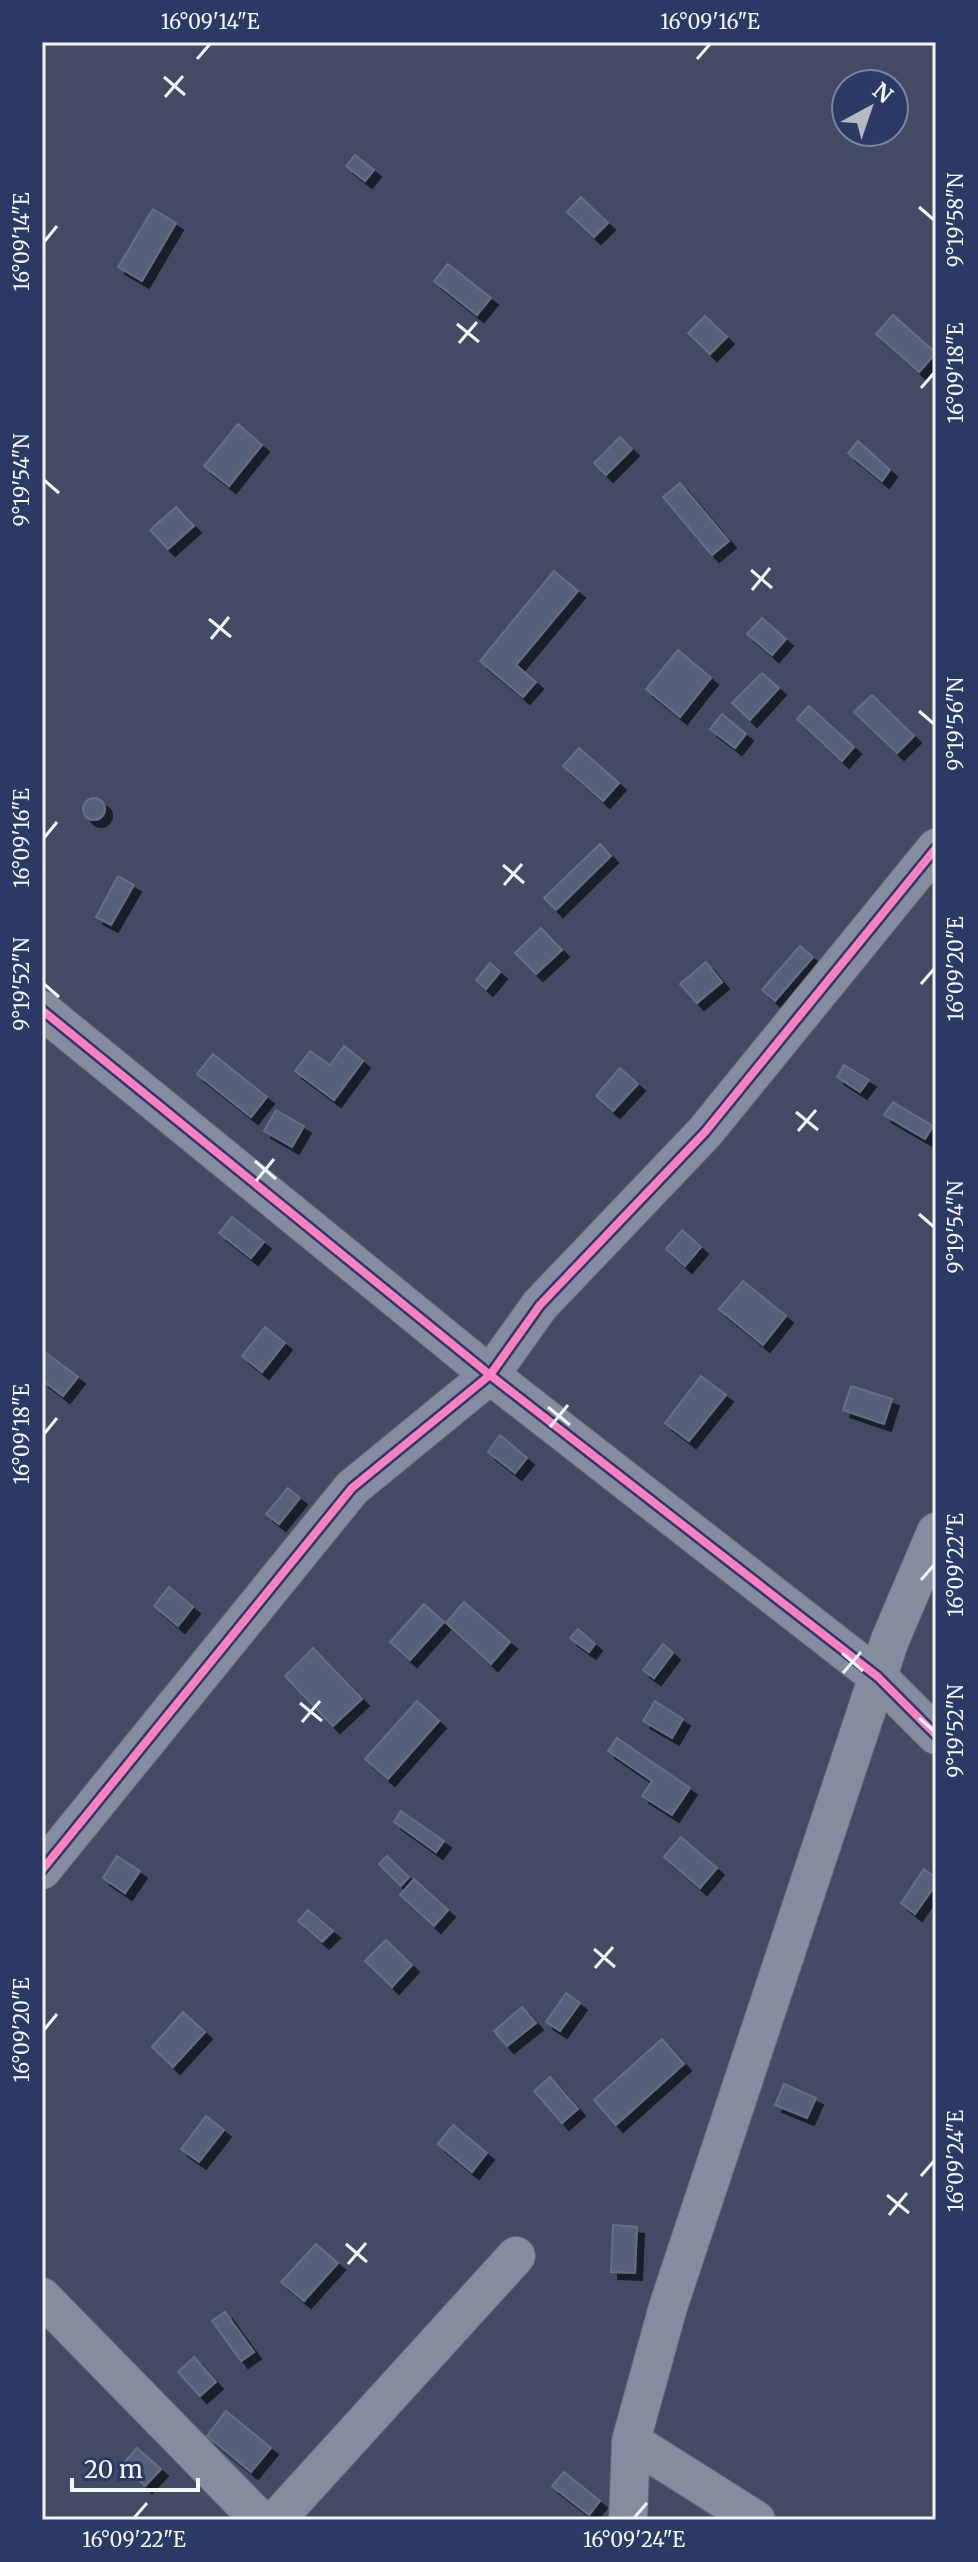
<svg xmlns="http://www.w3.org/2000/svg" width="978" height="2562" viewBox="0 0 978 2562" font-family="Merriweather,serif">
	<defs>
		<filter id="shadow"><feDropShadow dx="7" dy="7" stdDeviation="0" flood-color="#0009"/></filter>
	</defs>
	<rect width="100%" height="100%" fill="#424b63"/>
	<path fill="#57617a" stroke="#666e83" stroke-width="2" filter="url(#shadow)" d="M355,155L374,170L365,181L346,166Z
		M581,197L608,223L594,237L567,212Z
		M153,209L176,223L142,281L118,267Z
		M448,264L491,298L477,315L434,281Z
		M893,315L936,353L919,372L876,334Z
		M705,316L727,337L710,354L688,333Z
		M238,424L262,445L229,486L204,466Z
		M620,437L632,449L606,475L594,463Z
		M858,441L890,470L882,481L848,453Z
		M680,483L729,541L712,555L663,497Z
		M176,507L194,526L168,549L150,530Z
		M554,571L578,591L516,665L536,682L523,697L480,661Z
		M762,618L786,639L772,655L747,634Z
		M678,650L711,678L680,717L646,689Z
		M762,673L779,688L750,720L732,703Z
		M872,695L914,736L897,753L854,712Z
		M809,706L854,747L842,761L797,719Z
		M722,714L746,734L735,748L710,729Z
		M579,748L619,783L603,801L563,766Z
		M83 809a11 11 0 1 1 22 0a11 11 0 1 1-22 0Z
		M600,844L611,856L556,910L544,898Z
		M118,876L134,885L111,925L96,917Z
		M541,928L562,950L536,974L515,953Z
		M800,946L813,957L775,1001L762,990Z
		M706,962L722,982L697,1003L680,984Z
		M490,963L500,972L486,989L476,980Z
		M344,1046L363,1061L334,1100L295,1071L310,1051L330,1065Z
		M213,1054L267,1097L251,1117L197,1074Z
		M844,1065L869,1080L860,1092L837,1077Z
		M620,1068L638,1084L613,1111L596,1096Z
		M893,1102L933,1126L925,1139L884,1115Z
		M276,1110L304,1126L292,1147L264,1131Z
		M232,1217L264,1242L251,1258L219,1233Z
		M682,1230L701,1247L685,1266L666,1249Z
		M743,1281L786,1316L763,1345L719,1309Z
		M265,1327L285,1343L262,1372L242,1356Z
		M42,1350L78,1377L63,1396L42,1380Z
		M701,1376L726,1395L689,1441L665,1423Z
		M851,1386L892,1399L884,1424L843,1410Z
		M500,1435L527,1458L515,1473L488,1452Z
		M288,1488L300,1498L279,1524L266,1514Z
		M169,1587L193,1607L178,1626L154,1606Z
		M464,1602L510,1642L491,1664L446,1623Z
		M424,1604L444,1622L410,1660L390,1642Z
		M578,1629L595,1644L589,1652L570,1638Z
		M663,1644L673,1653L654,1678L643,1670Z
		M313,1648L362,1699L333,1726L285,1676Z
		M417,1701L439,1721L388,1779L365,1759Z
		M655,1701L683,1719L672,1738L643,1721Z
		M617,1738L690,1788L672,1815L642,1796L652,1781L608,1751Z
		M401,1811L444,1841L436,1852L394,1822Z
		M681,1837L717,1868L700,1888L664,1857Z
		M117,1856L140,1871L125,1893L103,1878Z
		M387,1856L409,1877L401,1886L379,1864Z
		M924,1869L936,1878V1884L915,1914L901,1903Z
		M414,1879L448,1910L434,1926L400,1895Z
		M308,1910L333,1931L322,1942L298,1921Z
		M386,1940L412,1965L392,1987L365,1961Z
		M566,1993L580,2003L560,2031L546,2022Z
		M522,2007L536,2023L507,2046L494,2031Z
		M183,2012L205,2032L173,2067L152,2047Z
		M662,2039L684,2064L616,2125L594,2100Z
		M550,2077L578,2109L562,2123L534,2091Z
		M784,2084L816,2098L807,2118L775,2105Z
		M206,2116L224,2130L199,2162L181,2149Z
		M453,2125L487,2153L472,2172L438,2144Z
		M613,2225L637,2227L635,2273L611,2272Z
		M316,2244L338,2263L304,2301L281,2282Z
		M225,2312L254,2352L241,2361L212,2321Z
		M194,2357L216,2382L200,2396L178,2372Z
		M226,2411L271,2448L251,2472L207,2436Z
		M137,2448L161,2469L145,2486L123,2464Z
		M564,2472L600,2501L589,2515L552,2486Z"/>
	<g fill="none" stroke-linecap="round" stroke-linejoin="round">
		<defs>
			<path id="street" d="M42,1010L490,1375L878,1677L936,1735
				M42,1870L352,1488L490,1375L540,1305L705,1132L936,848
				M42,2297L260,2520
				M631,2441L756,2520
				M276,2520L516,2256
				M628,2520L631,2441L668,2307L890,1640L936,1532"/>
		</defs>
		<use href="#street" stroke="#606675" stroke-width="40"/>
		<use href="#street" stroke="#848c9f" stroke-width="38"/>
		<defs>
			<path id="cycleway" d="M42,1010L490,1375L878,1677L936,1735
				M42,1870L352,1488L490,1375L540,1305L705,1132L936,848"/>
		</defs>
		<use href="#cycleway" stroke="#2a3a65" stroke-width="13"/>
		<use href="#cycleway" stroke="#ff80c0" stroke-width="8"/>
	</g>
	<path fill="none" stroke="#f2f5fa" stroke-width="3" d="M197,59L210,44M697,59L710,44M164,77L185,95M165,97L183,76M919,207L934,220M44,242L57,226M457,324L479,342M459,343L477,322M921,388L934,373M44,480L59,493M751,570L772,588M752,590L770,568M209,619L231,637M211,639L229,617M919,711L934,724M44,838L57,822M503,865L524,883M504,885L522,864M44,984L59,997M921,984L934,969M796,1112L818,1130M798,1131L816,1110M255,1161L276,1179M256,1181L274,1159M919,1214L934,1227M548,1407L570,1425M550,1427L568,1405M44,1434L57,1418M921,1580L934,1565M842,1653L863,1671M843,1673L861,1652M300,1703L322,1721M919,1718L934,1731M302,1722L320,1701M594,1949L615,1967M595,1968L613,1947M44,2030L57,2014M921,2176L934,2161M887,2195L909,2213M889,2215L907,2193M346,2244L367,2262M348,2264L366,2243M134,2518L147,2503M634,2518L647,2503"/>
	<rect width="978" height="2562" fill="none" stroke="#2a3a65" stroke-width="88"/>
	<g transform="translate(870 108) rotate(40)"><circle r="38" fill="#2a3a65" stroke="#7a85a1" stroke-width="2"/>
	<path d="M0-6L14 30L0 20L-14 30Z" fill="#b4bac5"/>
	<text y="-12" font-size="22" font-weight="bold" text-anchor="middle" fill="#f2f5fa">N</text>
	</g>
	<path d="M72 2478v12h126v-12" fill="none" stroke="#f2f5fa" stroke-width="4"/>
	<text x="84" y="2478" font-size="24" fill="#f2f5fa" stroke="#2a3a65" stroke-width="6" paint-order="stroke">20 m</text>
	<rect x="44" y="44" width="890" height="2474" fill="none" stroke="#f2f5fa" stroke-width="3"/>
	<g font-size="20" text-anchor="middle" fill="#f2f5fa">
		<text x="210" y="29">16°09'14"E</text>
		<text x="710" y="29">16°09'16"E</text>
		<text transform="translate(956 220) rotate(-90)" y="7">9°19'58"N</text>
		<text transform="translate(22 242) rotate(-90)" y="7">16°09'14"E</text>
		<text transform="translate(956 373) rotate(-90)" y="7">16°09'18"E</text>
		<text transform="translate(22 480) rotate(-90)" y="7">9°19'54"N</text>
		<text transform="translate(956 724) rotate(-90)" y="7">9°19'56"N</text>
		<text transform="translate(22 838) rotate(-90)" y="7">16°09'16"E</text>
		<text transform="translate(956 969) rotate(-90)" y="7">16°09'20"E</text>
		<text transform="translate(22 984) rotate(-90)" y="7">9°19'52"N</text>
		<text transform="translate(956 1227) rotate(-90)" y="7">9°19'54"N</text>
		<text transform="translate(22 1434) rotate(-90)" y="7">16°09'18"E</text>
		<text transform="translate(956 1565) rotate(-90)" y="7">16°09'22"E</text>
		<text transform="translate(956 1731) rotate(-90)" y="7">9°19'52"N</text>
		<text transform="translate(22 2030) rotate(-90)" y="7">16°09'20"E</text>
		<text transform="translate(956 2161) rotate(-90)" y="7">16°09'24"E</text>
		<text x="134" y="2547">16°09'22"E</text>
		<text x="634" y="2547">16°09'24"E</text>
	</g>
</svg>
